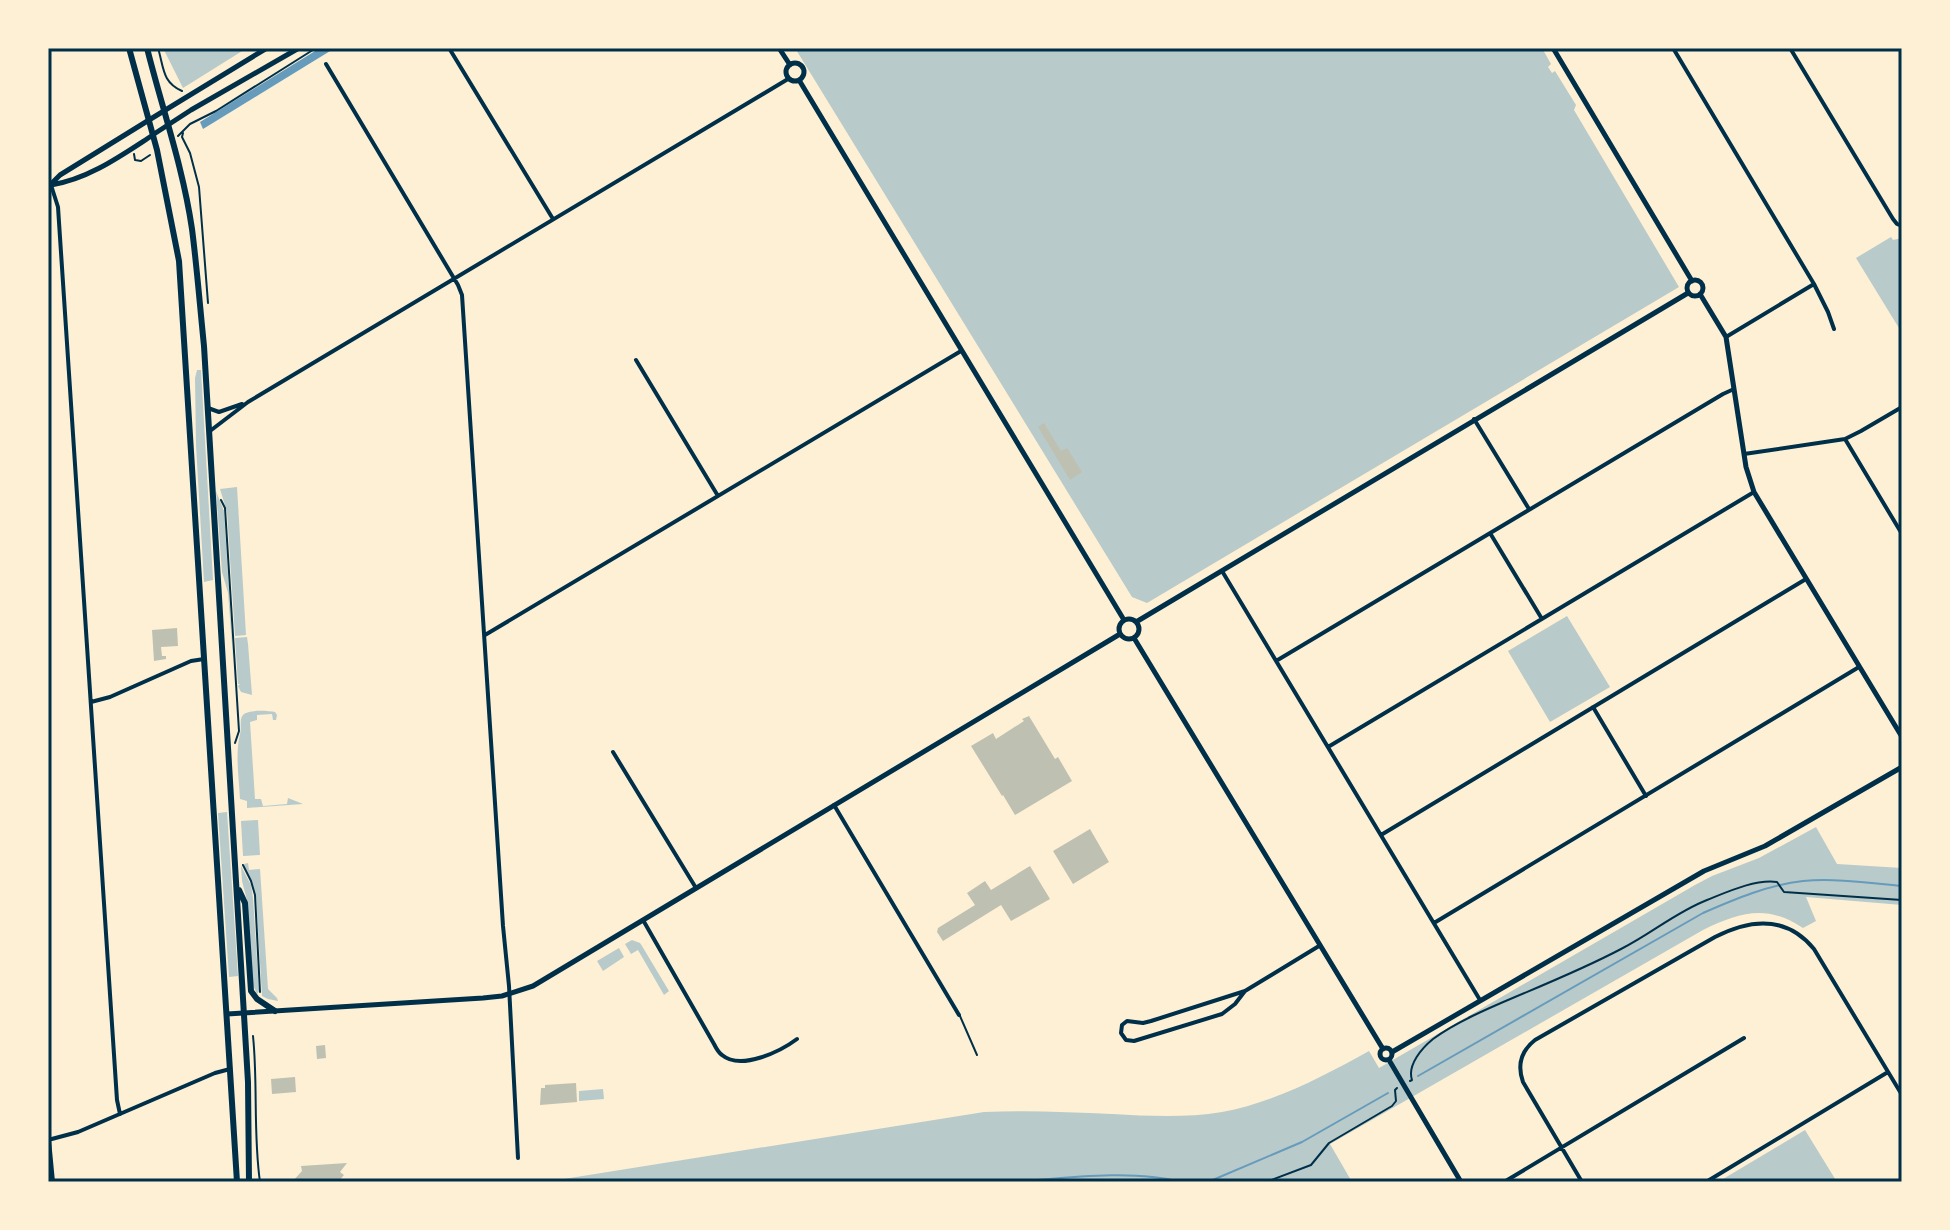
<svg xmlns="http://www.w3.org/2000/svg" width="1950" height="1230" viewBox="0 0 1950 1230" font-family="'Nunito Sans',sans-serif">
	<rect width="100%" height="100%" fill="#fdf0d5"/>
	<path fill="#b9caca" d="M163,48H247L183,88Z
		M795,48H1542L1551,64L1548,67L1552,73L1555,71L1576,105L1574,110L1679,287L1147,603L1132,597Z
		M1891,237L1893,240L1902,238V333L1856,258Z
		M197,370H201L213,580L204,582L196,445L195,378Z
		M237,487L246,635L235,636L227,512L220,489Z
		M216,491L224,511L234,670L228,593L222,572Z
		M1567,616L1610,687L1550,722L1508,651Z
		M247,637L248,644L252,695L241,692L238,686L240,684H238L235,638Z
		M275,712L277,715L276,720H273L272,714L257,715V720L250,722L255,799H261L263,806L287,804L288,798L303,804L247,808V801L240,799C239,777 235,755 240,734C242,728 239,719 243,715C249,709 268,711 275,712Z
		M227,812L238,976L229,977L218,813Z
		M258,820L260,855L243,856L241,821Z
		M1816,827L1837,864L1902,868V905L1806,897L1816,921L1803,928C1767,904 1740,912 1703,930L1330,1144L1352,1182H545L984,1112C1027,1110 1069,1112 1112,1114C1149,1116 1186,1118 1222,1112C1273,1103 1324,1076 1369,1051L1379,1068L1695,885L1712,876L1759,858Z
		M248,863L249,870L260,869L268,989L277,998L278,1001L268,999L262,996L256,896L244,864Z
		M241,866L251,885L253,898L259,991L257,994L253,985L247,900L242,881Z
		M632,940L640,943L642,946L669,991L664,995L638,950L631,954L625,944Z
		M619,948L624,957L603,971L597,961Z
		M603,1089L604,1099L579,1101V1091Z
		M1805,1130L1837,1182H1718Z"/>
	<path fill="#669bbc" d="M320,48H335L203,129L200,122Z"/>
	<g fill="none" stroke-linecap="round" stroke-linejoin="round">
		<path stroke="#669bbc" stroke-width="2" d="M1418,1076L1703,913C1735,899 1768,885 1803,881C1835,878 1870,883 1902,886
			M1013,1182C1065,1178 1132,1169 1181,1182
			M1208,1182L1302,1142L1388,1093"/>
	</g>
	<path fill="#bec0b2" d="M1044,423L1061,451L1067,448L1082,472L1070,480L1038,427Z
		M177,628L178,646L161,647L162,656H166V659L154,661L152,630Z
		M1029,716L1055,759L1058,757L1072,781L1015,815L1003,795L1002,796L971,746L993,733L996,739L1024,721L1022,719Z
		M1090,829L1109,862L1073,884L1053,851Z
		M1030,866L1050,899L1011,921L1001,905L943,941L937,932L938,928L975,905L967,893L985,881L991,890Z
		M325,1045L326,1058L317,1059L316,1046Z
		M295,1077L296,1092L272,1094L271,1079Z
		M576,1083L577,1102L540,1105L541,1088H545V1085Z
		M347,1163L340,1172L344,1175L338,1182H292L302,1171L301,1166Z"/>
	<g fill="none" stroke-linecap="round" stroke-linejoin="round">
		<path stroke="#003049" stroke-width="2" d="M158,48C164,68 162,82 182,91
			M183,133L182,137L190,153L199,187L208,303
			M178,136L190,124L216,111L316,48
			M134,154L135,160L141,161L150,155
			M221,500L225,508L239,731L235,743
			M243,865L251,881L255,895L260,992
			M253,1036C258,1084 253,1134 260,1182
			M1410,1081L1412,1080C1407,1065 1422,1048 1433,1039C1456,1022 1489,1008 1515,997C1551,982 1587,967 1621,949C1651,934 1676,912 1707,900C1727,892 1755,879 1777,882L1784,892L1902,900
			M1266,1182L1311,1165L1329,1143L1392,1106L1396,1101L1395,1090L1397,1088"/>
		<path stroke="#003049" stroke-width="2" d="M960,1016L977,1055"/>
		<path stroke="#003049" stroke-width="4" d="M449,48L553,219
			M1673,48L1814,284L1828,312L1834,329
			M1790,48L1893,219L1897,224L1902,226
			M326,64L458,285L462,295L503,926L509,986L518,1158
			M51,185L58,207L117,1100L120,1114
			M1726,337L1814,284
			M636,360L718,496
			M208,408L219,412L242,404
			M1474,419L1529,509
			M210,431L248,402L788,79
			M1845,439L1902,534
			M1744,454L1845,439L1861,431L1902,407
			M1490,533L1542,619
			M1222,571L1480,1000
			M485,635L961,351
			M1276,661L1723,394L1734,389
			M91,702L110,697L191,661L204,659
			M1593,707L1646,796
			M1328,747L1754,492
			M613,752L696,888
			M834,805L959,1015
			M1381,835L1806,579
			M643,920L714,1044C715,1046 719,1053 722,1055C741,1071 781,1051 797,1039
			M1434,923L1859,667
			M1245,991L1235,1004L1222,1014L1134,1041L1126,1040L1121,1033L1122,1025L1127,1021L1143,1023L1151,1021L1245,991L1319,946
			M48,1140L78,1132L215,1073L230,1069
			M49,1140L53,1182
			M1504,1182L1744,1038
			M1582,1182L1523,1082C1517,1065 1521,1051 1535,1040L1715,937C1750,919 1786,915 1814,949L1902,1095
			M1706,1182L1888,1072"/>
		<path stroke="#003049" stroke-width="5" d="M779,48L790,65
			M1553,48L1692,281
			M786 72a9 9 0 1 1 18 0a9 9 0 1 1-18 0Z
			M799,80L1124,620
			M51,185C89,179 122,155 153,135
			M48,187L60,175L149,120
			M1687 288a8 8 0 1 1 16 0a8 8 0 1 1-16 0Z
			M1700,294L1726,337L1746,467L1754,492L1902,737
			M1119 629a10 10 0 1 1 20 0a10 10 0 1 1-20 0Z
			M1136,622L1688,293
			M1134,638L1383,1049
			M227,1014L483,998L502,996L533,986L1120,634
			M1380 1054a6 6 0 1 1 12 0a6 6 0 1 1-12 0Z
			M1389,1060L1461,1182"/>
		<path stroke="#003049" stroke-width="5" d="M149,120L267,48
			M154,134L191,110L299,48
			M1392,1052L1704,871L1765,846L1902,767"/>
		<path stroke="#003049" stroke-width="6" d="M129,48L157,150L179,261L237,1182
			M147,48C162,108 183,167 192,229C197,268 200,307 204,346L248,1082L249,1182
			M239,890L245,903L251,991L257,999L275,1011"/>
	</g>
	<rect width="1950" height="1230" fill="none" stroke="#fdf0d5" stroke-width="100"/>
	<rect x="50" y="50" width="1850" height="1130" fill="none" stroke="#003049" stroke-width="3"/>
</svg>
